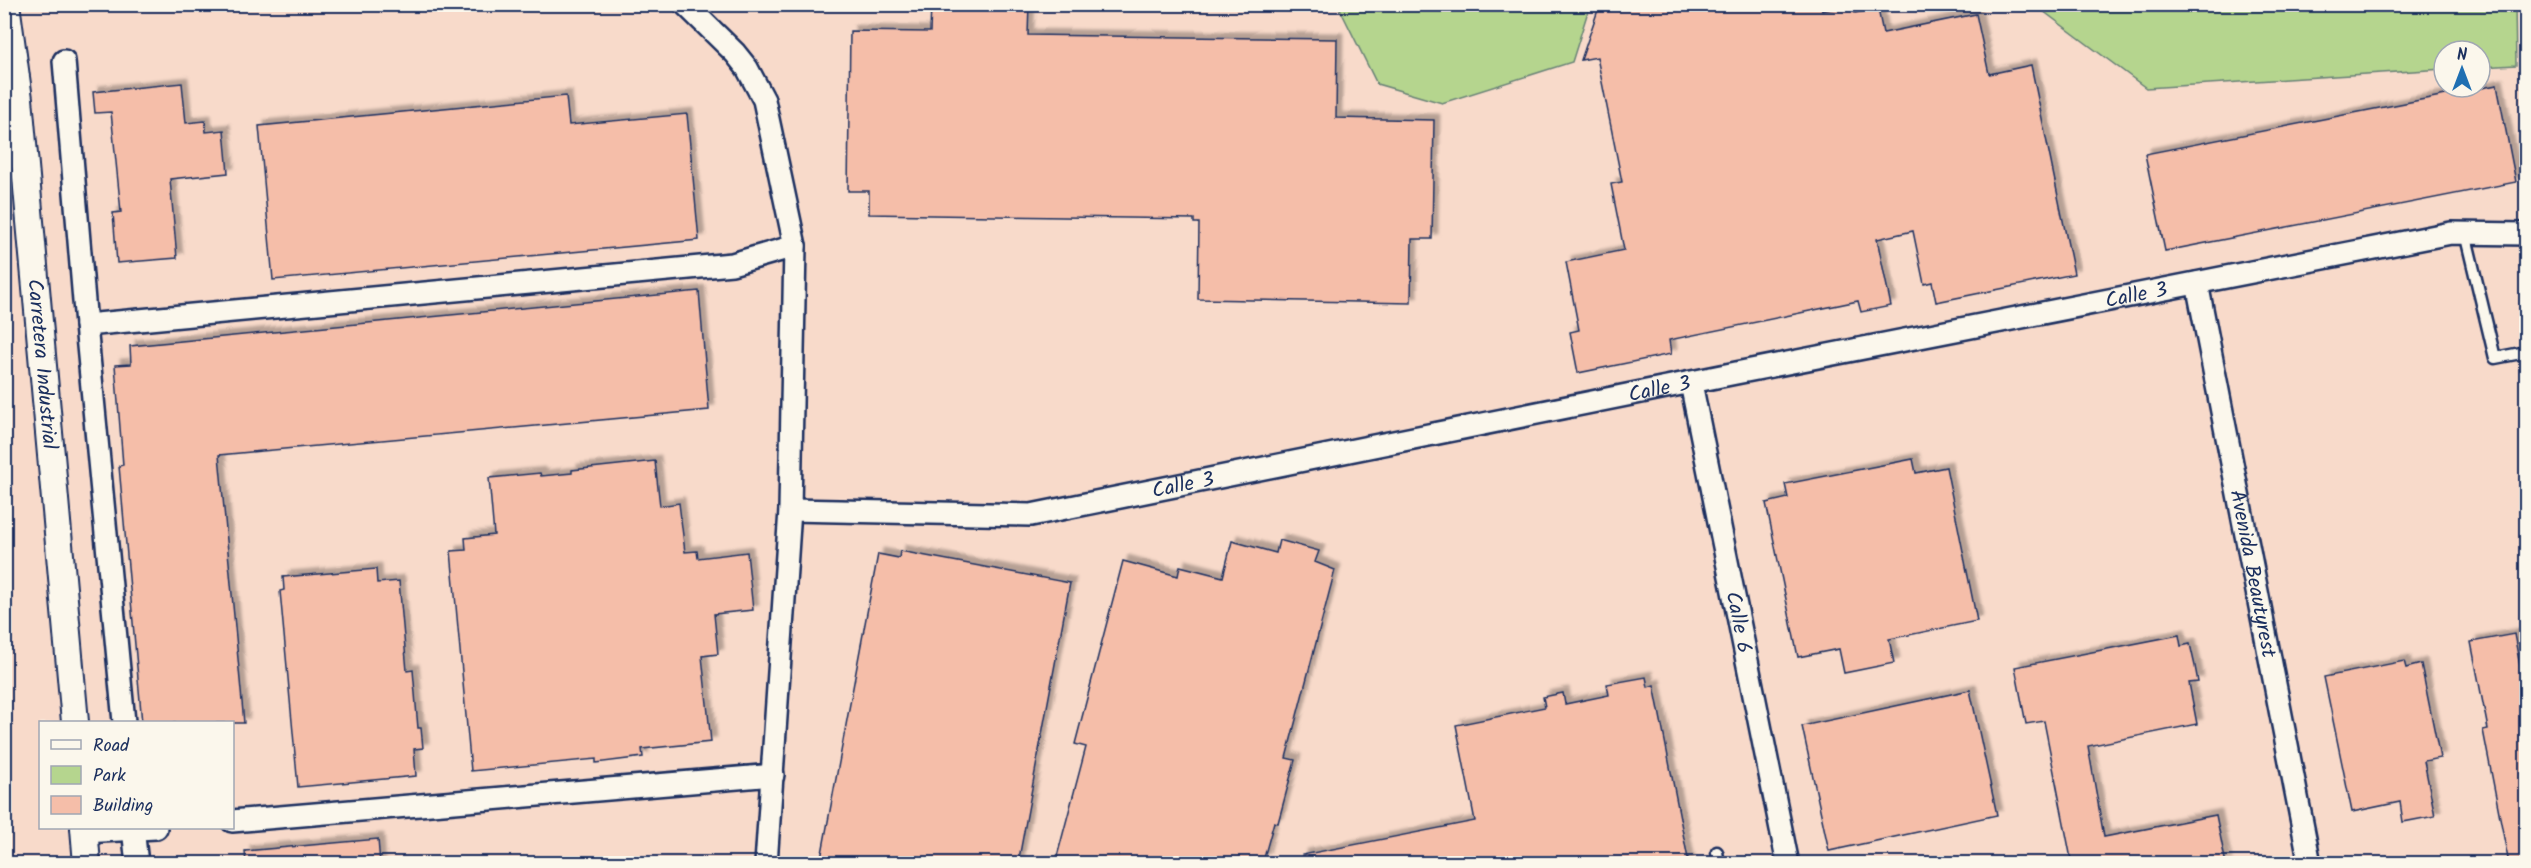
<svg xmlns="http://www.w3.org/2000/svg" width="2531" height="868" viewBox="0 0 2531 868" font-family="Kalam,sans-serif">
	<defs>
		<filter id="shadow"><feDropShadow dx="5.5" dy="-5.5" stdDeviation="1.5" flood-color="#0004"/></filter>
	</defs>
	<rect width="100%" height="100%" fill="#f9e6d8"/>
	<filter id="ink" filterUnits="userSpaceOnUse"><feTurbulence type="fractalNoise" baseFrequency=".0167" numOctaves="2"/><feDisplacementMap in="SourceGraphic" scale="12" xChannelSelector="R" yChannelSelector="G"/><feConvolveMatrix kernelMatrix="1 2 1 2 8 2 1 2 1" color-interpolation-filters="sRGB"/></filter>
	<g filter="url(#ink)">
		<path fill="#f8daca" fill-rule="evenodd" d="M5,5H1338L1377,84L1572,62L1590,5H2035L2146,88L2444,69V87H2480V67L2516,65L2515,5H2526V863L5,864ZM40,722H232V828H40Z"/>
		<path fill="#b5d58e" stroke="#688276" stroke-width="1.5" d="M1338,5H1590L1572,62L1442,103L1377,84Z
			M2035,5H2515L2516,65L2480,67V51H2444V69L2146,88Z"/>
		<path fill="#f5bea9" stroke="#1b2f5e" stroke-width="1.5" filter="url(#shadow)" d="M931,4H1029L1028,35L1337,39L1336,118L1434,120L1432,239H1412L1411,303L1198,299L1199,223H1194V219L869,214V191H848L850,31L930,32Z
			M1600,4H1820L1822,11L1853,5L1855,13L1878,9L1883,33L1976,14L1989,74L2031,65L2074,274L1936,302L1932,282L1924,284L1913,231L1877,239L1891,306L1861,312L1858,301L1669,340L1671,354L1578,373L1570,332L1579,330L1566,262L1624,250L1611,184L1622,182L1597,57L1581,60Z
			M182,83L186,123L205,121L206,132L224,130L228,173L170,179L177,258L117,263L113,213L121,212L111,112L95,113L93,92Z
			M2497,85L2516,182L2165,251L2145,154Z
			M566,96L569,125L687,114L699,240L273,280L259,126Z
			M699,291L709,410L219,455L244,723H142L119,466L123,465L115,365L131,364L130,346Z
			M1913,459L1916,473L1946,467L1977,621L1889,639L1894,663L1844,673L1839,649L1798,657L1766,503L1788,498L1785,484Z
			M655,461L660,506L679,503L685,552L697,551L698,558L747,552L753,610L714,614L718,654L702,656L711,742L642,749L643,757L596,763V759L471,771L451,551L466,550L465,538L494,535L489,478L540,473L541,476L572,473V470Z
			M1279,540L1319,551L1315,562L1335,570L1286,758L1295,760L1278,823L1274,822L1264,858L1259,857L1258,864H1055L1086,747L1075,744L1123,561L1178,576L1180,566L1223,577L1232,541L1276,553Z
			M900,551L1070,583L1018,864H820L878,554L899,558Z
			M376,569L377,583L399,581L407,671L413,670L418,728H421L423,748L414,749L416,776L298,787L280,591L284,590L283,577Z
			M2514,634L2526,698V864H2509L2483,730L2488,729L2471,642Z
			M2179,635L2181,646L2190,644L2195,666L2198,682L2189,683L2197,724L2088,746L2104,837L2216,815L2226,864H2072L2044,721L2026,724L2015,667Z
			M2404,661L2406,668L2421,664L2440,758L2424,761L2435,816L2403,822L2400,802L2352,812L2324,677Z
			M1646,677L1648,687L1654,685L1689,864H1303L1302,855L1475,821L1456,725L1545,707L1543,697L1563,693L1565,704L1609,695L1607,684Z
			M1970,690L1997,815L1829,851L1802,726Z
			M378,839L380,864H246L245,851Z"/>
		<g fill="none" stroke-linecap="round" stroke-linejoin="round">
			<defs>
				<path id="service" d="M2465,233L2495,358L2526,352
					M1717,852L1719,864"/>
				<g id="minor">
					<path d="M685,4L735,53L747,68L764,100L795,246L790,510L766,864"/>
					<path d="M64,61L86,325L124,722"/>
					<path id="s1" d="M2197,283L2310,864"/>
					<path d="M86,325L732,264L795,246"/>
					<path id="s2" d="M1691,383L1788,864"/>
					<path id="s3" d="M790,510L1031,515L1736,373L2451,233L2526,234"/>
					<path d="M232,821L773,775"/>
					<path d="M133,828L137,864"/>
					<path d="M84,832L156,828"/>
				</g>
				<g id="tertiary">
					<path id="s4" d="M6,4L19,99L75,722"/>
					<path d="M84,828L87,864"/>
				</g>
			</defs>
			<use href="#service" stroke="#1b2f5e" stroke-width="15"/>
			<use href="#minor" stroke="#1b2f5e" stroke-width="26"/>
			<use href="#tertiary" stroke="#1b2f5e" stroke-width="30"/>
			<use href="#service" stroke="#fbf7ec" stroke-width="10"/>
			<use href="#minor" stroke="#fbf7ec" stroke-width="21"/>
			<use href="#tertiary" stroke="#fbf7ec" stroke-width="26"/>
		</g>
	</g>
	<g text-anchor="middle" stroke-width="4.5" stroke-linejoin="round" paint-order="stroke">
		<g font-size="21" fill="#1b2f5e" stroke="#fbf7ec">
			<text dy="7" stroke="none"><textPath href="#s3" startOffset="1368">Calle 3</textPath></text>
			<text dy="7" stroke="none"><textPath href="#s4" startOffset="362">Carretera Industrial</textPath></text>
			<text dy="7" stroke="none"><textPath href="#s3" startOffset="882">Calle 3</textPath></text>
			<text dy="7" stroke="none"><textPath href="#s3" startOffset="396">Calle 3</textPath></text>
			<text dy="7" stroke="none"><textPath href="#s1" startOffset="296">Avenida Beautyrest</textPath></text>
			<text dy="7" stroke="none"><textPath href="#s2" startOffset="244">Calle 6</textPath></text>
		</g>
	</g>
	<rect width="2531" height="868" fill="none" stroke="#fbf7ec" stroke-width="24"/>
	<rect x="12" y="12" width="2507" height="844" fill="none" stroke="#1b2f5e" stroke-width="2" filter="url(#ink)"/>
	<rect x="39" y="721" width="195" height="108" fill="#fbf7ec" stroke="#a1a7b3" stroke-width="1.5"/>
	<rect x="51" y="740" width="30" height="9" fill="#fbf7ec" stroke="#a1a7b3" stroke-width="1.5"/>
	<text x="93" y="751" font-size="18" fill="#1b2f5e">Road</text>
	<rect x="51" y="766" width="30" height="18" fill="#b5d58e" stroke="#a1a7b3" stroke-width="1.5"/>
	<text x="93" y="781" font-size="18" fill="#1b2f5e">Park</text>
	<rect x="51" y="796" width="30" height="18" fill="#f5bea9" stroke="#a1a7b3" stroke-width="1.5"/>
	<text x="93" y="811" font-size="18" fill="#1b2f5e">Building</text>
	<g transform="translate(2462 69)"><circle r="28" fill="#fbf7ec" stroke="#a1a7b3" stroke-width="1.5"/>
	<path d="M0-4.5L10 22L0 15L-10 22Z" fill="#1f6fb2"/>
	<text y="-9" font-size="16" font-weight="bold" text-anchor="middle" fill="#1b2f5e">N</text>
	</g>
</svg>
